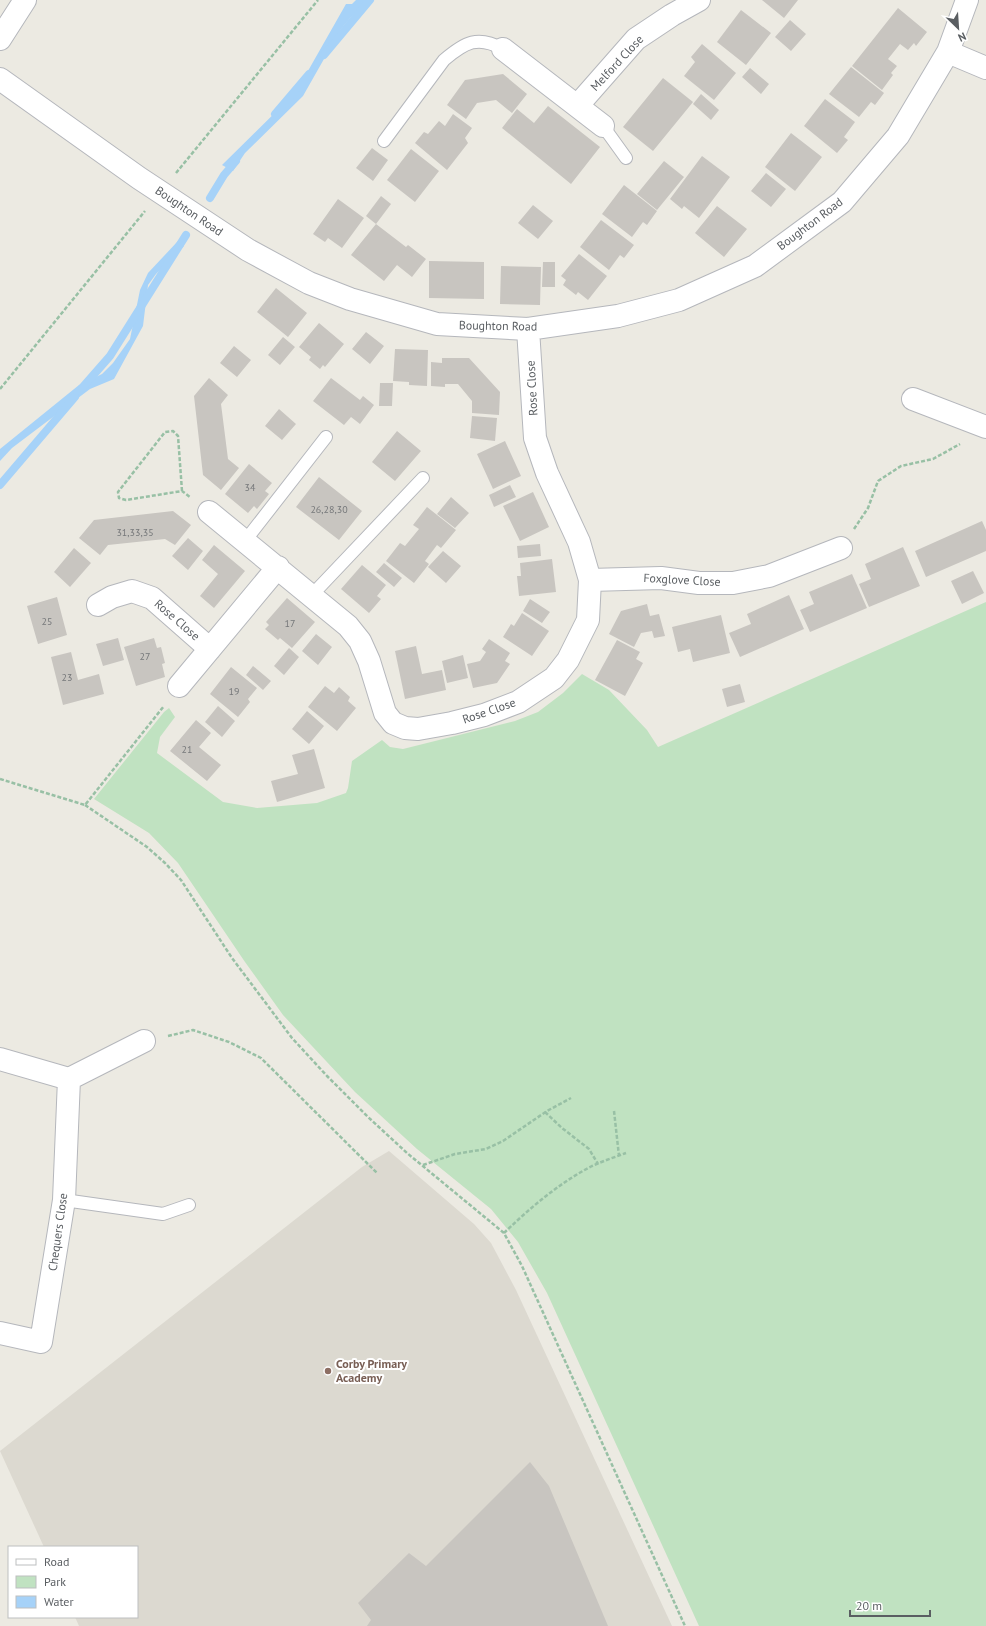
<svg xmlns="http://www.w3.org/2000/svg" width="986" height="1626" viewBox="0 0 986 1626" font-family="'PT Sans',sans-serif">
	<rect width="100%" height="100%" fill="#eceae2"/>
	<path fill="#dcd9d0" d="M389,1151L474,1224L491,1243L516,1290L672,1626H79L75,1617H137V1547H44L0,1451L362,1167Z"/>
	<path fill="#c0e2c1" d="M986,602V1626H699L547,1293L518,1242L491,1209L417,1149L355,1092L283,1015L245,962L178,863L149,833L94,799L164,712L169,708L175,717L160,737L157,753L223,802L257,808L317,803L346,793L348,788L352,761L382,740L390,747L403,749L515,721L538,712L563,693L582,674L609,690L647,730L658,747Z"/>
	<path fill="#a6d2f8" d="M356,0H371L351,17L341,29L303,96L245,153L233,171L222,165L296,92L346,4H352Z
		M178,241L184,246L156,274L148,285L143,326L114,379L90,389L12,448L0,461V449L79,385L102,374L113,363L130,339L140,290L148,273Z"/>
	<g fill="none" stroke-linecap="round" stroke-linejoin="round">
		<path stroke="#a6d2f8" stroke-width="8" d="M324,55L370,0
			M275,114L309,74
			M210,198L224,175L236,161
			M82,388L110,356L186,235
			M0,485L75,397"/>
	</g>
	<path fill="#c8c5c0" d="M762,0H798L784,18Z
		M898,8L927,32L916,46L914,43L908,50L900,44L888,59L897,66L891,73L893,75L882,90L852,66Z
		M741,10L771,33L746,65L717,42Z
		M790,20L806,34L791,51L775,37Z
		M702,44L736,73L714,100L684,76L695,62L691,57Z
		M851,67L884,93L875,105L871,102L859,117L829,94Z
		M750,68L769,84L761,94L742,77Z
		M503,74L527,94L512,113L496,100L477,103L466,119L447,105L465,80Z
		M663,78L693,102L653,151L623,127Z
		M701,94L719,110L711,120L693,104Z
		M825,99L855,122L844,137L848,140L837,153L804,126Z
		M548,106L600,147L571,184L502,128L517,109L534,123Z
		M453,114L472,128L465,138L468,143L447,170L415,143L424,132L428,134L439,121L445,126Z
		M791,133L822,157L795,191L765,167Z
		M372,148L388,160L373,181L356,168Z
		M411,149L439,171L415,202L387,180Z
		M702,156L730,177L699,218L684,206L682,209L670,199Z
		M664,161L684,177L657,210L637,194Z
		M766,173L786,189L771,207L751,191Z
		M624,185L657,211L647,225L643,222L632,237L602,214Z
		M381,196L391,204L376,224L366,216Z
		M338,199L364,218L342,248L328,238L325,242L313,234Z
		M533,205L553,221L538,239L518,223Z
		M717,206L747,229L724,257L695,233Z
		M601,220L634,245L624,258L620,255L609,270L580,247Z
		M376,224L406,247L408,245L426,259L412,277L397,265L384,281L351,255Z
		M579,254L607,276L588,300L578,292L576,295L563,285L566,280L561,276Z
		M429,261L484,262V299L429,298Z
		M543,262H555V287H542Z
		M501,266L541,267L540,305L500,304Z
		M276,288L307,313L288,337L257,312Z
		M319,323L344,344L325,367L323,365L320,369L309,360L311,357L299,347Z
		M366,332L384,346L370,364L352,349Z
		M283,337L295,347L280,365L268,355Z
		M234,346L251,360L237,377L220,363Z
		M395,349L428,350L427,386L409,385V382L393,381Z
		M442,358H469L500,392L499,415L472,413V401L458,384H445V387L431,386V362L442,363Z
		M209,378L228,395L221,404L228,459L239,468L221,490L203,475L194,396Z
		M331,378L360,400L363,396L374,405L360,424L351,417L344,425L313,401Z
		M380,383H393L392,406H379Z
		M279,409L296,424L282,440L265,426Z
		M472,416L497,418L495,441L470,438Z
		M397,431L421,451L395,481L372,462Z
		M505,441L521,476L493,489L477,454Z
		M249,464L272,483L265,491L269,494L257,509L254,506L248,513L225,494Z
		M319,477L362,511L339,540L296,507Z
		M510,485L516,497L494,507L489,495Z
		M533,492L549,527L520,541L503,506Z
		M451,497L469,513L455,528L437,514Z
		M427,507L456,530L441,548L437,545L425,561L429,564L414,583L386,561L400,543L405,546L419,529L413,525Z
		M173,511L191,525L175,545L165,539L108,545L100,555L79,538L94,520Z
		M982,521L986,530V551L926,577L915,551Z
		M188,538L203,551L188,570L172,556Z
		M540,544L541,556L518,558L517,546Z
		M214,545L245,571L214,608L200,596L218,574L202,560Z
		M903,547L920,586L869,607L859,584L871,579L865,564Z
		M74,548L91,563L70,587L54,572Z
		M443,551L461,566L446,583L428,567Z
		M552,559L556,592L519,596L517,576H521L520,563Z
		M384,563L402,578L394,587L376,572Z
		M362,565L386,585L377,596L381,599L369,613L341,589Z
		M973,571L984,593L962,604L951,581Z
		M852,574L867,608L810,632L800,610L814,604L809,592Z
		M789,595L804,629L740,657L729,633L751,624L747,614Z
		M57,597L67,635L38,644L27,606Z
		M287,598L315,622L292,648L280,638L278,640L265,629L269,625L266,622Z
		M530,599L550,612L542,623L523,611Z
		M647,604L650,616L659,614L665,636L654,638L652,631L641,633L634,647L609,634L621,611Z
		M522,613L549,631L532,656L503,637L511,624L514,626Z
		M721,615L730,653L693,662L690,649L678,652L672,627Z
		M316,634L332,647L318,665L302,651Z
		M118,638L124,660L103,666L96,644Z
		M154,638L157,648L161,647L165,663L162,664L165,677L136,686L124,647Z
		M489,639L510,653L505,661L510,664L497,683L473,688L467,664L480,661L486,652L482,649Z
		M617,640L640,652L636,659L643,663L625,696L595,680Z
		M416,646L422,674L442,670L446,690L405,699L395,651Z
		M289,648L299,657L284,675L274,666Z
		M71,652L78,680L99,674L104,694L63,705L51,657Z
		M463,655L468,678L447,683L442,661Z
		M253,666L271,681L263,690L246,675Z
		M231,667L257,688L248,699L250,702L238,717L210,694Z
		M740,684L745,702L727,707L722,689Z
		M325,686L334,693L339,687L350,697L348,701L356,708L337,731L308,707Z
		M218,706L235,721L222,737L205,722Z
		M307,711L324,726L309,744L292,729Z
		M196,720L211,733L199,747L221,765L207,781L170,751Z
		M314,749L325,788L277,802L271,781L298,774L292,755Z
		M530,1462L549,1486L608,1626H367L371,1620L358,1603L409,1553L426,1566Z"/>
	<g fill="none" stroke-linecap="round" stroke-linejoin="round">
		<defs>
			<path id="service" d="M603,126L626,158
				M384,141L444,60C465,42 478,35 503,49
				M245,541L326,437
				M311,596L423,478
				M64,1200L163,1214L189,1205"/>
			<path id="minor" d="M0,39L25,0
				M503,49L603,126
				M948,52L986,68
				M0,79L139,178L248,250L309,283L350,299L437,324L528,329L618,316L679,300L755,266L842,202L898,136L948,52L967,0
				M578,105L636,39L672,15L699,0
				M913,399L986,427
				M209,512L348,626L360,641L369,661L385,713L393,723L405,728L418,729L452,723L484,715L518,702L554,678L568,660L588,620L590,580L579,542L547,473L535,438L528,329
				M590,580L661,578L699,583H733L769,576L841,548
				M98,605L112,597L132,591L152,598L210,649
				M179,686L278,567
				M0,1059L69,1079L144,1041
				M0,1333L41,1342L64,1200L69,1079"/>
		</defs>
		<use href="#service" stroke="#b5b7bc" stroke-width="14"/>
		<use href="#minor" stroke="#b5b7bc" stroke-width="24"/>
		<path stroke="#98c0a5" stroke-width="2.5" stroke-dasharray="4 2" stroke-linecap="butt" d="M176,173L318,0
			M0,389L145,211
			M182,491L178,436L173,431L165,432L118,492L119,498L126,500L182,491L190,497
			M854,529L868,508L878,481L901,466L933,459L960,444
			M0,779L85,805L164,706
			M85,805L147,847L165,863L181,880L232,958L292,1038L327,1076L368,1117L407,1153L504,1233L522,1266L685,1626
			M168,1036L193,1030L229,1042L261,1058L377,1173
			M614,1111L619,1156
			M545,1112L562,1128L589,1149L598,1164
			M423,1165L455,1154L486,1149L503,1141L547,1111L571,1098
			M504,1233C530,1208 559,1183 592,1166C603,1161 615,1157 626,1153"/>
		<use href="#service" stroke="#fff" stroke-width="12"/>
		<use href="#minor" stroke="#fff" stroke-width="22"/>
	</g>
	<circle fill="#8d6e63" stroke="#fff" stroke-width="1.5" cx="328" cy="1371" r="4"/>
	<g text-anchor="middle" stroke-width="4" stroke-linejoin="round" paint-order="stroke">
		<g font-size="10" fill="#76787a">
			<text x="250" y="491">34</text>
			<text x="329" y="513">26,28,30</text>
			<text x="135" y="536">31,33,35</text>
			<text x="47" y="625">25</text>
			<text x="290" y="627">17</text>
			<text x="145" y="660">27</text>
			<text x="67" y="681">23</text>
			<text x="234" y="695">19</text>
			<text x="187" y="753">21</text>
		</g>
		<g font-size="12" fill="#5a5e62" stroke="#fff">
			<text transform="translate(617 63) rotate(-47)" y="4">Melford Close</text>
			<text transform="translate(189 211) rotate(34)" y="4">Boughton Road</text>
			<text transform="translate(810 224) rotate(-37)" y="4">Boughton Road</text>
			<text transform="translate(498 326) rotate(1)" y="4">Boughton Road</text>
			<text transform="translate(532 388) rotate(-93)" y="4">Rose Close</text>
			<text transform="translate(682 580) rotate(3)" y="4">Foxglove Close</text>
			<text transform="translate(177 620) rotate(41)" y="4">Rose Close</text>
			<text transform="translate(489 711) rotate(-19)" y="4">Rose Close</text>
			<text transform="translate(58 1232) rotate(-82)" y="4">Chequers Close</text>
		</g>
		<g font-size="12" font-weight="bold" fill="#785e54" stroke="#fff" text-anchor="start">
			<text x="336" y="1368">Corby Primary<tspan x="336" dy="14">Academy</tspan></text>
		</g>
	</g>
	<rect x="8" y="1546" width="130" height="72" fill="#ffffff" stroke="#bdbfc0"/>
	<rect x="16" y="1559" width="20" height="6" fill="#ffffff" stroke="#bdbfc0"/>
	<text x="44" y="1566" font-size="12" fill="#5a5e62">Road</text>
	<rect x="16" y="1576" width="20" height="12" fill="#c0e2c1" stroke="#bdbfc0"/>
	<text x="44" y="1586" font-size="12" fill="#5a5e62">Park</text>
	<rect x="16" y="1596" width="20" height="12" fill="#a6d2f8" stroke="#bdbfc0"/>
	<text x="44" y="1606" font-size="12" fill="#5a5e62">Water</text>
	<g transform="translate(958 28) rotate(155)" stroke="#ffffff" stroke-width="3" paint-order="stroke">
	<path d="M0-3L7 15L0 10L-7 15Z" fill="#5a5e62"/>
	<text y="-6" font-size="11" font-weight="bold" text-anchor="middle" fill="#5a5e62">N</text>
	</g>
	<path d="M850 1610v6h80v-6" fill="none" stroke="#5a5e62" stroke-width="2"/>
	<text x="856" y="1610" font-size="12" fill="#5a5e62" stroke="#ffffff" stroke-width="3" paint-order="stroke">20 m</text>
</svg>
